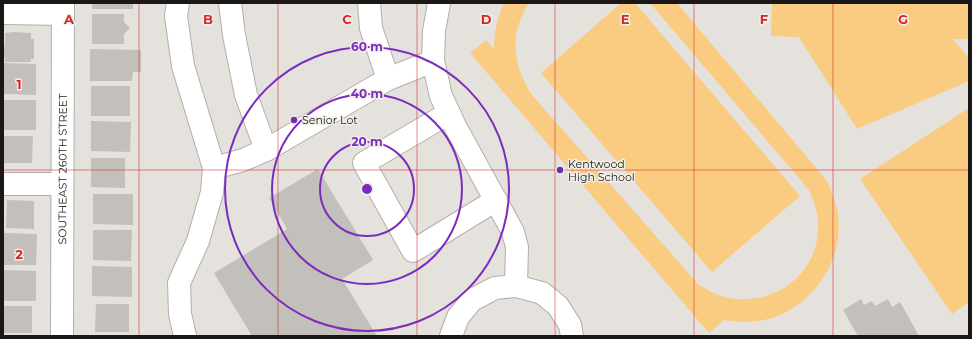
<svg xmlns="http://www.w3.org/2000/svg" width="972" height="339" viewBox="0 0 972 339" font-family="Montserrat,sans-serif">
	<rect width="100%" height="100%" fill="#e5e1dc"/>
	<path fill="#f9cc81" d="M504,3H529C509,34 512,64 532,95L698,284C706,289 715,295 725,297C769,308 816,278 818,231C819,216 815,203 809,190L650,3H677L827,181C832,192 836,203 838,215C844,260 814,304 772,318C756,323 740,322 724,320L709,333L470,53L486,40L494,50C494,33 497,19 504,3Z
		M621,3H635L800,196L712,272L541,73Z
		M772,3H969V39H953L969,58V81L857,129L799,37L771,36Z
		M969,108V302L952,314L860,179Z"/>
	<path fill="#c3bfba" d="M92,3H133V9H92Z
		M92,14H124V22L130,28L124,34V44H92Z
		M14,32L31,33V39H34V59H31V62H5V57H3V46L5,47V33Z
		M90,49L141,50V72H133L132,81H90Z
		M3,63L36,64V95L3,94Z
		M91,86H130V116H91Z
		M3,100H36V130H3Z
		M91,121L131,122L130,152L91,151Z
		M3,136H33L32,163H3Z
		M91,158H125V188L91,187Z
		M318,169L373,260L342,279L377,336H252L214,273L287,229L269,198Z
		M93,194H133V225L93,224Z
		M7,200L34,201V229L6,228Z
		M93,230H132L131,261L93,260Z
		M3,233L37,234L36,265H3Z
		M92,266L132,267V297L92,296Z
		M3,270L36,271V301H3Z
		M861,299L864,305L872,301L875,306L888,299L892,307L900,302L919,336H858L843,310Z
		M96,304H129V332H95Z
		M3,306H32V333H3Z"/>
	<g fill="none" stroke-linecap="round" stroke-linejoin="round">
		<defs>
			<g id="minor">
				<path d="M178,3L176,16L183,66L214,168L212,192L198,241L179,283L180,314L185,336"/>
				<path d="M230,3L234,35L246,95L266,150"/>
				<path d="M369,3L371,28L388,79"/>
				<path d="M439,3L434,31L433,61L441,96L455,126L513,232L517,247L516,286"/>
				<path d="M3,13L63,14"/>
				<path d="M449,113L364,163L413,251L496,200"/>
				<path d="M214,168L243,160L266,150L388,79L433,61"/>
				<path d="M3,184H62"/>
				<path id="s1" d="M62,336L63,3"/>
				<path d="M451,336L458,317L472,300L495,288L516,286L542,293L558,306L570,325L572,336"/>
			</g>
		</defs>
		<use href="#minor" stroke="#b2afaa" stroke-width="24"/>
		<use href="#minor" stroke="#fff" stroke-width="22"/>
	</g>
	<path fill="none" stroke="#d62828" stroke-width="1" stroke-opacity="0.55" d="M139,3V336M278,3V336M417,3V336M555,3V336M694,3V336M833,3V336M3,170H969"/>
	<g fill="none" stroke="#7b2cbf" stroke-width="2">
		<circle cx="367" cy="189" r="47"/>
		<circle cx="367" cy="189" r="95"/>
		<circle cx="367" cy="189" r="142"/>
	</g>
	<g fill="#6932a9" stroke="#f2efe9" stroke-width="1.5">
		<circle cx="294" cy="120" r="4"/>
		<circle cx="560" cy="170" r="4"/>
	</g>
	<g text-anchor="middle" stroke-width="3" stroke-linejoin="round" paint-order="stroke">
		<g font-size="11" fill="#1a1817" stroke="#f2efe9" text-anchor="start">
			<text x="302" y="124">Senior Lot</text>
			<text x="568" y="168">Kentwood<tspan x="568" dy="13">High School</tspan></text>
		</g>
		<g font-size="11" fill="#1a1817" stroke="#f2efe9">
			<text dy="4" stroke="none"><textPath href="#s1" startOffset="167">SOUTHEAST 260TH STREET</textPath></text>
		</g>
	</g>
	<g font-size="13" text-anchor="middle" font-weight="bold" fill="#d62828" stroke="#f2efe9" stroke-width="3" stroke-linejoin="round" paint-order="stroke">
		<text x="69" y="24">A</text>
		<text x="208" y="24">B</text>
		<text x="347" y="24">C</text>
		<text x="486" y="24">D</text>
		<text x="625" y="24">E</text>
		<text x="764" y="24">F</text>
		<text x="903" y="24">G</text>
		<text x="19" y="89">1</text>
		<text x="19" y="259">2</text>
	</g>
	<circle cx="367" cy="189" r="6" fill="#7b2cbf" stroke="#f2efe9" stroke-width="2"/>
	<g font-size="12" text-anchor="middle" font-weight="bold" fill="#7b2cbf" stroke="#f2efe9" stroke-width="3" stroke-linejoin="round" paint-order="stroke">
		<text x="367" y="51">60 m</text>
		<text x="367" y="98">40 m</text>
		<text x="367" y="146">20 m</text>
	</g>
	<rect width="972" height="339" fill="none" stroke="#1a1817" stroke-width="8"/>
</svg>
